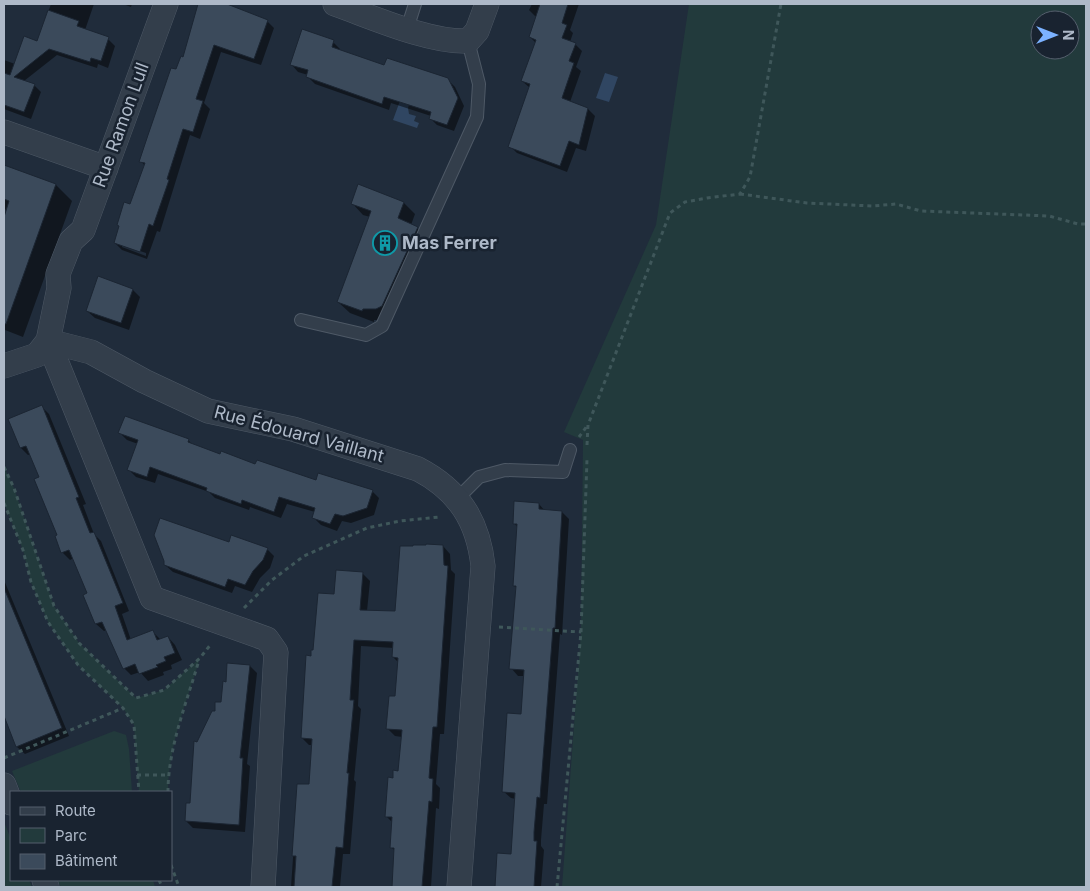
<svg xmlns="http://www.w3.org/2000/svg" width="1090" height="891" viewBox="0 0 1090 891" font-family="Inter,sans-serif">
	<rect width="100%" height="100%" fill="#202c3b"/>
	<path fill="#223a3c" fill-rule="evenodd" d="M689,4H1086V887H562L581,632L583,440L564,432L656,225ZM1040,20H1070V50H1040Z
		M4,467L14,488L54,606L79,643L136,698L164,690L200,658C187,701 168,747 168,792H139L134,725L123,708L78,665L48,622L31,582L23,550L4,503Z
		M114,731L126,735L129,749L132,792H21L12,771Z
		M4,822L11,839V880H29L32,887H4Z
		M57,880H153L155,887H61Z"/>
	<path fill="#304662" d="M605,73L618,77L609,102L596,98Z
		M401,98L410,102L408,108L409,114L416,116L414,121L419,123L417,128L393,120Z"/>
	<path fill="#0007" fill-rule="evenodd" d="M51,4H94L85,30L108,39L115,46L108,68L98,64L97,68L57,55L24,81L34,85L41,92L31,119L4,109V60L15,64L37,43Z
		M123,4H132L131,7Z
		M200,4H222L267,21L274,28L261,65L221,52L204,103L210,109L200,139L190,135L160,232L157,231L147,259L122,250L115,243L131,206L145,166L141,161L183,59ZM122,245L146,253V256L122,247Z
		M532,4H579L570,30L573,33L570,42L575,44L582,51L576,67L581,71L570,102L588,109L595,116L586,151L576,148L567,172L517,153L510,146L530,88L522,81L536,43L530,37L537,18L529,10Z
		M333,42L340,49L339,51L385,67L447,79L455,87L464,106L454,131L437,125L430,118L431,116L391,103L389,110L315,84L307,76L308,75L298,72L291,64Z
		M4,166L56,185L72,201L23,337L5,330L4,333V221L7,210L4,209Z
		M352,203H404L415,214L411,225L417,228L429,239L393,317L388,320H374V322L350,313L338,302L370,217L363,215Z
		M133,290L140,297L129,330L95,318L87,311Z
		M42,407L49,414L86,504L83,505L94,534L101,541L129,611L122,614L131,640L153,632L160,639L168,637L175,645L182,660L171,665L172,669L163,672L164,675L148,681L140,672L131,675L124,668L107,630L104,631L96,624L85,596L89,594L74,558L70,560L62,552L40,478L31,454L28,455L21,448Z
		M120,433L188,440L194,446L220,456L317,482L372,491L379,498L374,515L351,523L342,521L337,531L321,525L314,518L315,512L287,504L281,518L250,507L249,510L215,498L209,492L158,474L155,483L136,477L128,469L138,444L127,440Z
		M539,504L545,511L562,512L569,519L562,635L560,634L547,804H544L541,840V846L544,850L541,887H496L498,854L512,855L516,799L511,798L503,791L522,716L525,676H518L511,668L517,588L514,586L518,528L514,523Z
		M230,544L267,549L274,556L270,568L260,578L252,592L235,586L232,593L173,572L165,565Z
		M443,546L450,554L451,570L455,574L444,734H440L436,784L440,788L439,809L436,808L431,887H392L395,851L391,847L393,823L386,816L394,779L399,772L402,737L395,736L388,729L396,698L398,662L393,657L394,648L361,646L358,706L361,709L354,780L356,782L350,854H343L340,887H291L298,785L310,786L313,745H309L302,738L312,657L335,595L362,573L370,581L367,611L396,612Z
		M4,580L69,736L25,754L17,747L4,715Z
		M250,666L257,673L247,764L250,766L245,832L193,828L186,821L191,805L198,743L223,703L227,683Z"/>
	<path fill="#3b4a5b" stroke="#1b2532" d="M198,4H227L268,20L254,59L214,45L196,99L203,101L193,132L183,129L167,179L169,180L153,226L149,224L140,252L114,243L119,226L117,225L124,202L130,204L145,163L139,162L148,135L171,68L176,69L181,56L183,57Z
		M540,4H568L562,23L567,25L562,38L576,43L569,61L574,63L562,98L588,108L579,145L569,141L560,166L508,147L530,84L521,81L536,40L529,37Z
		M48,10L79,21L77,26L109,37L101,61L91,58L90,62L49,49L14,77L35,84L24,112L4,105V73L10,75L24,36L37,41Z
		M302,29L334,40L332,47L384,65L387,58L448,78L458,98L447,125L429,119L431,112L384,97L382,104L306,77L308,70L290,65Z
		M4,165L56,184L6,324H4V217L9,201L4,199Z
		M358,184L404,202L398,218L418,227L382,306L376,309H363L362,311L337,302L371,211L351,204Z
		M98,276L133,289L121,323L86,311Z
		M42,405L79,497L76,498L90,533L94,532L123,603L115,606L127,640L153,630L157,640L168,636L175,653L164,657L166,661L156,665L158,667L139,674L135,664L123,669L102,622L95,624L83,595L87,593L69,550L61,553L55,536L57,535L34,479L39,477L26,446L20,448L8,419Z
		M125,416L189,439L188,442L220,454L221,451L255,464L257,460L316,480L318,473L373,490L367,508L343,516L335,514L330,524L312,518L315,508L279,497L274,512L242,500L241,504L206,491L207,488L150,467L147,477L127,470L138,440L118,433Z
		M514,501L539,503V509L562,511L555,628H553L540,798L537,797L534,832V841H537L534,887H495L497,853L511,854L515,793L502,792L507,713L521,714L524,670L509,669L516,586H513L517,524H513Z
		M160,518L229,542L231,535L268,548L263,560L253,571L245,585L228,579L225,587L164,565V561L154,535Z
		M426,544L443,545L444,565L448,566L437,727H433L429,778L433,779L432,802L429,801L422,887H392L394,848H390L392,817H385L388,777L393,778V770L398,771L402,730L386,729L389,696H395L398,658L392,657L393,642L354,640L350,700H354L347,773H349L343,848L336,847L332,887H294L296,856H292L297,784H309L312,739L301,738L306,655L311,656V650H313L318,593L334,594L336,570L363,572L360,610L395,611L400,546H413V545H426Z
		M4,588L62,728L16,747L4,716Z
		M227,663L250,665L240,758H243L239,825L185,821L186,803H190L194,741L197,742L212,711H215V702H221L223,681L226,682Z"/>
	<g fill="none" stroke-linecap="round" stroke-linejoin="round">
		<defs>
			<path id="lane" d="M407,29L415,4
				M301,320L366,335L382,326L477,117L479,84L468,41
				M458,498L479,477L505,470L563,472L570,450"/>
			<path id="street" d="M335,4C372,17 430,43 468,41L477,31L487,4
				M4,132L106,168
				M48,341L91,352L144,381L208,411L293,429L418,469C458,490 478,520 483,566L459,887
				M48,341L152,598L267,639L276,652L263,887
				M4,366L37,355L48,341L59,288L58,274L71,241L83,230L166,4
				M4,785L11,803
				M44,880L47,887"/>
		</defs>
		<use href="#lane" stroke="#4e5966" stroke-width="14"/>
		<use href="#street" stroke="#4e5966" stroke-width="25"/>
		<path stroke="#3f575a" stroke-width="3" stroke-dasharray="4 4" stroke-linecap="butt" d="M740,194L807,203L873,206L896,204L921,211L1049,216L1078,224H1086
			M579,437L587,426
			M587,445L588,425L670,213L685,202L707,198L740,194L750,177L781,4
			M4,467L14,488L54,606L79,643L136,698L164,690L200,658L211,644
			M4,503L23,550L31,582L48,622L78,665L123,708L134,725L139,792
			M244,608L272,580L304,556L367,528L400,521L439,517L441,516
			M499,627L581,632
			M4,758L123,708
			M137,775H168
			M168,792C168,747 187,702 199,660
			M171,865L179,887
			M159,880L162,887
			M557,887L581,632L587,459"/>
		<use href="#lane" stroke="#333e4b" stroke-width="12"/>
		<use href="#street" stroke="#333e4b" stroke-width="24"/>
	</g>
	<defs>
		<symbol id="building-ring" viewBox="-11 -11 22 22"><circle r="9.5" fill="#192330" stroke="#0f9aa8" stroke-width="1.5"/><path d="M-4-6H4V6H1V3H-1V6H-4ZM-2.5-4.3h1.7v1.8h-1.7ZM.8-4.3h1.7v1.8H.8ZM-2.5-1h1.7V.8h-1.7ZM.8-1h1.7V.8H.8Z" fill="#0f9aa8"/></symbol>
	</defs>
	<g fill-rule="evenodd">
		<use href="#building-ring" x="371" y="229" width="28" height="28"/>
	</g>
	<g text-anchor="middle" stroke-width="5" stroke-linejoin="round" paint-order="stroke">
		<g font-size="18" fill="#aeb9c8" stroke="#192330">
			<text transform="translate(121 125) rotate(-70)" y="6">Rue Ramon Lull</text>
			<text transform="translate(299 434) rotate(15)" y="6">Rue Édouard Vaillant</text>
		</g>
		<g font-size="18" font-weight="bold" fill="#aeb9c8" stroke="#192330" text-anchor="start">
			<text x="402" y="249">Mas Ferrer</text>
		</g>
	</g>
	<rect width="1090" height="891" fill="none" stroke="#aeb9c8" stroke-width="10"/>
	<rect x="10" y="791" width="162" height="90" fill="#192330" stroke="#555f6d"/>
	<rect x="20" y="807" width="25" height="8" fill="#333e4b" stroke="#555f6d"/>
	<text x="55" y="816" font-size="15" fill="#aeb9c8">Route</text>
	<rect x="20" y="828" width="25" height="15" fill="#223a3c" stroke="#555f6d"/>
	<text x="55" y="841" font-size="15" fill="#aeb9c8">Parc</text>
	<rect x="20" y="854" width="25" height="15" fill="#3b4a5b" stroke="#555f6d"/>
	<text x="55" y="866" font-size="15" fill="#aeb9c8">Bâtiment</text>
	<g transform="translate(1055 35) rotate(90)"><circle r="24" fill="#192330" stroke="#555f6d"/>
	<path d="M0-4L9 19L0 12L-9 19Z" fill="#7cb2ff"/>
	<text y="-8" font-size="14" font-weight="bold" text-anchor="middle" fill="#aeb9c8">N</text>
	</g>
</svg>
